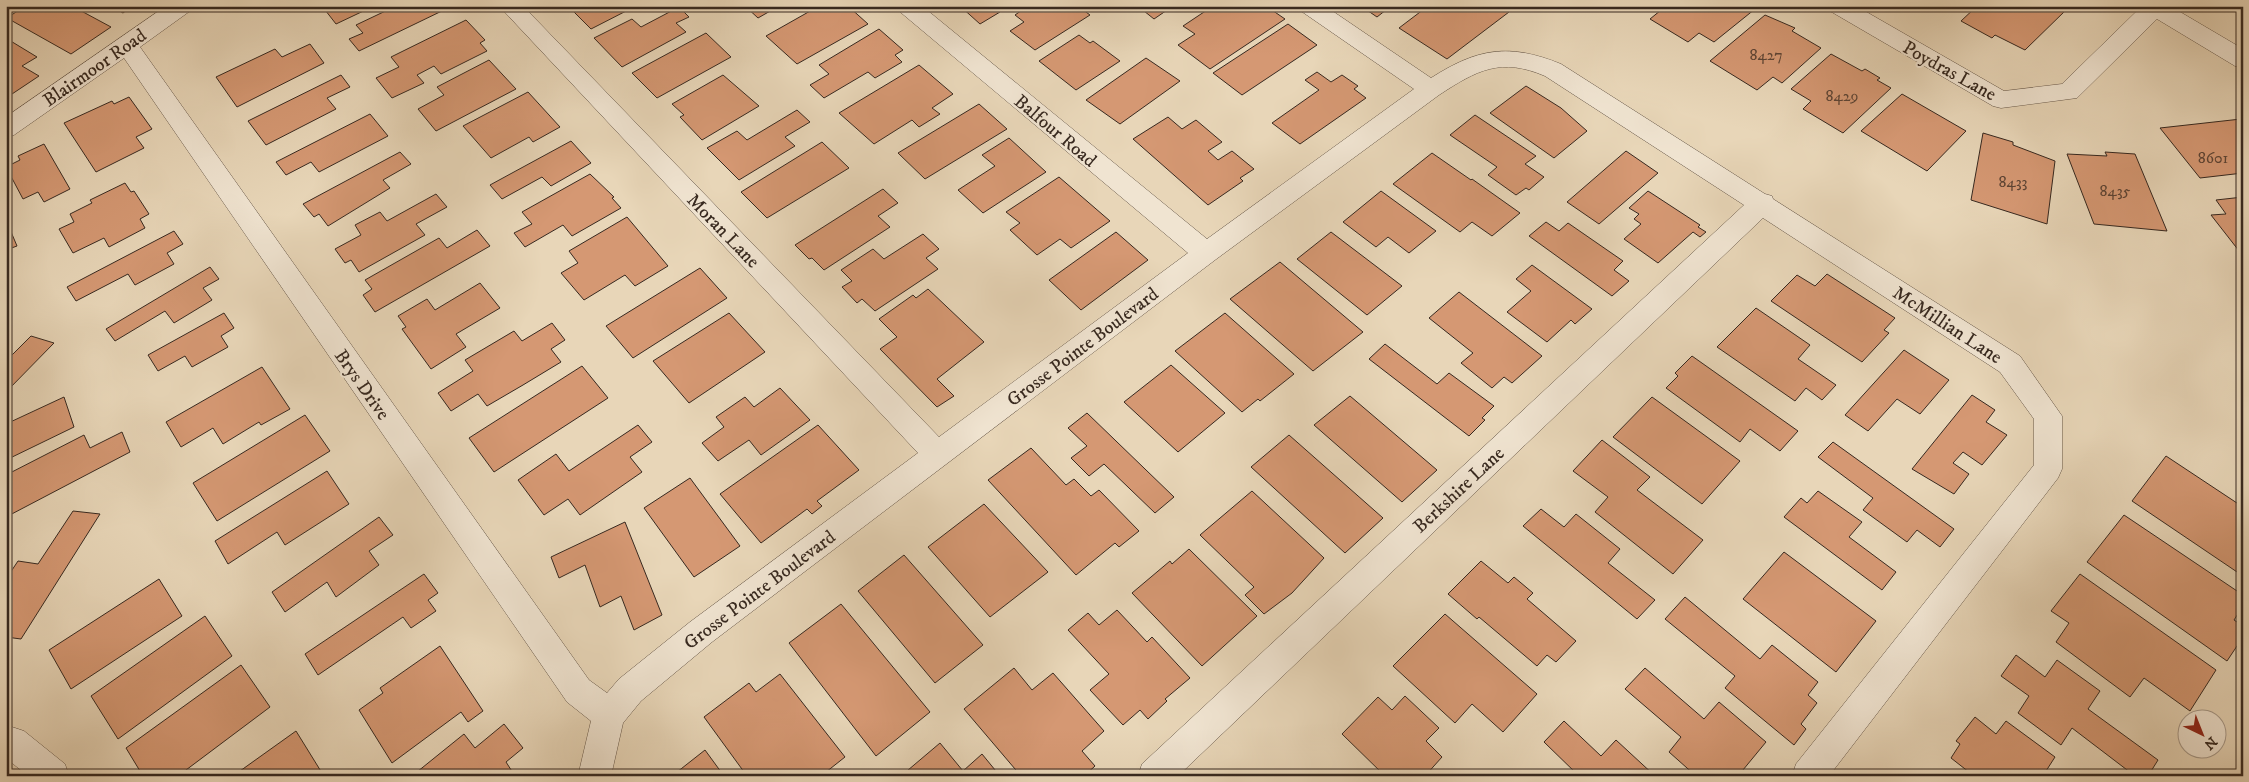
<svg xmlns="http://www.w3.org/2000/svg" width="2249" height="782" viewBox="0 0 2249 782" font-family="'IM FELL DW Pica',serif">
	<rect width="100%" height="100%" fill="#e8d6b8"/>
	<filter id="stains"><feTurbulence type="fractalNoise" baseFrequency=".004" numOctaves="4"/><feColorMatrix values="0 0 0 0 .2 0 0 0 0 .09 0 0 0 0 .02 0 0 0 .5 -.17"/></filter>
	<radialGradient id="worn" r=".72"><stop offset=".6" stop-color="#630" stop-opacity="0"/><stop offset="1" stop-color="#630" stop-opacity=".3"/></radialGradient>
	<path fill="#d59873" stroke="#372920" d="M25,6H72L111,27L71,54L7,18Z
		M111,6H132L123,13Z
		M322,6H374L336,24Z
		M396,6H443L446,9L359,51L349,39L363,33L356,25Z
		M577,6H628L630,9L591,29L571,9Z
		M745,6H779L758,18Z
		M819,6H848L868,24L797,64L766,36Z
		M960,6H1005L998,10L1000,12L980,24Z
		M1028,6H1078L1090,15L1035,50L1010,31L1024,22L1015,15Z
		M1141,6H1173L1154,19L1139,7Z
		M1213,6H1266L1285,19L1210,69L1178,45L1195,34L1183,26Z
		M1361,6H1391L1377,17Z
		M1428,6H1499L1509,12L1447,59L1399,28Z
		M1666,6H1751L1755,9L1714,42L1699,33L1688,42L1650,19Z
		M1977,6H2058L2066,10L2025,50L1995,35L1992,38L1961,21Z
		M679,7L689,17L676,23L686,32L622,67L594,38L632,19L641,27Z
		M1765,15L1795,28L1792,31L1821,48L1782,83L1773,77L1757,90L1710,61Z
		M466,20L485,40L480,43L487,51L441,74L434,66L417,75L424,83L392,98L376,78L399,67L391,57Z
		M1288,24L1317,45L1242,95L1213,73Z
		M879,29L903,50L895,55L902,62L875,78L868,72L824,98L810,85L829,74L819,65Z
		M706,33L731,57L657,98L632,73Z
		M1079,35L1090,43L1093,41L1120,61L1076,90L1039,61Z
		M9,40L37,57L22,66L39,76L6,98V42Z
		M310,44L324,63L237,107L216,77L275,49L282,57Z
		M1831,54L1862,71L1865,69L1880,78L1877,80L1891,88L1843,133L1803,109L1811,101L1791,89Z
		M1146,58L1180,81L1120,124L1086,100Z
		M489,60L516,89L436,131L418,109L444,95L437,87Z
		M919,65L953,94L932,108L940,114L919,127L912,120L874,144L839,113Z
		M1317,72L1331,82L1342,75L1358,86L1354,89L1366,98L1300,144L1272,123L1319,90L1305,80Z
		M341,75L350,87L327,98L336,109L266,145L248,121Z
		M723,75L759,106L702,140L680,117L684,115L672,104Z
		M1526,86L1561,108L1587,131L1554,158L1490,113Z
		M528,92L560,127L533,142L529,137L491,158L463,126Z
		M1902,94L1966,131L1927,171L1861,131Z
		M129,97L152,129L136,137L144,148L96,172L64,123L112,101L114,104Z
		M979,104L1007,129L925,179L898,153Z
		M797,110L810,122L785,137L795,146L739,180L707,148L737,131L747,140Z
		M370,114L388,136L319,172L311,162L286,175L276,162Z
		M1475,115L1536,156L1525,164L1544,177L1529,190L1526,188L1516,195L1488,175L1497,167L1450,135Z
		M1168,117L1182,129L1196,120L1222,142L1208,151L1218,160L1232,151L1254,169L1240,178L1243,181L1208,205L1133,139Z
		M2241,119L2243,121V137H2240L2243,140V173L2200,178L2160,128Z
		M1983,133L2013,142V145L2055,161L2047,224L1971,200Z
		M1009,138L1046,172L983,213L958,190L995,166L982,155Z
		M571,141L591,163L551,186L542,177L502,199L490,185Z
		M822,142L849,168L767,218L741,192Z
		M44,144L70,189L44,202L38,192L23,199L6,167L20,160L18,156Z
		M1626,151L1658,173L1599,224L1567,202Z
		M400,152L411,164L383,180L390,188L328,226L319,214L314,217L303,204Z
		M2105,152L2135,154L2167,231L2094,224L2067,154L2107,156Z
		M1432,153L1471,180L1472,179L1520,213L1492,236L1472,222L1460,232L1393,184Z
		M590,174L614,197L612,198L621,208L572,236L563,225L525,247L514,233L532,224L522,212Z
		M1059,177L1110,221L1071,248L1060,239L1037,255L1010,230L1020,223L1006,212Z
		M125,183L131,192L134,191L149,214L140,219L145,228L109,247L104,238L73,253L59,229L74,222L70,214L92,203L90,200Z
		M883,189L898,203L878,216L890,227L824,270L812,258L809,259L795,245Z
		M1381,191L1436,231L1409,253L1388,237L1376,247L1343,222Z
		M1648,191L1700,225L1698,227L1706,232L1700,237L1693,232L1658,263L1624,239L1641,224L1634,219L1639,214L1629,208Z
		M436,194L447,207L416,224L425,235L359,272L351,260L345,263L335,249L361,235L355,225L380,212L387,221Z
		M2243,197V256L2211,215L2226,214L2216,200Z
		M627,217L668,266L635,286L625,275L584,300L561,273L578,263L569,251Z
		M6,220L17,246L6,250Z
		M1546,222L1559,231L1568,223L1623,261L1614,270L1629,281L1612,296L1529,236Z
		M477,230L490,246L375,312L363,295L372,289L365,280L439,238L447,248Z
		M174,231L183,244L167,253L174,264L135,285L128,274L76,301L67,287Z
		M1116,232L1148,260L1081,310L1049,280Z
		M1331,232L1402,286L1367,315L1297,259Z
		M923,234L939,249L926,258L938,269L875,311L862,299L857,303L842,287L852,281L841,270L873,249L884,259Z
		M1280,262L1363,332L1313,371L1230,299Z
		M1532,265L1592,309L1575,324L1571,320L1547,342L1507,312L1531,291L1516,279Z
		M210,267L219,279L203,288L212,300L174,323L165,311L115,341L106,329Z
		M700,268L727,298L633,358L606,326Z
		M1827,274L1895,318L1884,330L1889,333L1862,362L1771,301L1797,275L1815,286Z
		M480,283L500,308L456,334L466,347L431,369L402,329L406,327L398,316L427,299L435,310Z
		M928,289L984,342L937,379L954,396L937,407L880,349L897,337L879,319L913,295L916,298Z
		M1459,292L1542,356L1512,383L1504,377L1492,388L1461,363L1473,353L1429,318Z
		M1756,308L1810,345L1798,359L1836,385L1822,400L1806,388L1795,401L1717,347Z
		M224,313L234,328L221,336L228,347L192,367L185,356L158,371L148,355Z
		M729,313L765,352L689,403L653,361Z
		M1225,313L1294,374L1260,401L1258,399L1242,412L1175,351Z
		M552,323L565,340L551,349L561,362L523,385L487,406L478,394L451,411L438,393L473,371L465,360L514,331L522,341Z
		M31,336L54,343L6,392V361Z
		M1385,344L1437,384L1449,373L1494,406L1482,418L1485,420L1469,436L1369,359Z
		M1904,350L1949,380L1920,414L1897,399L1868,431L1845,415Z
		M1692,356L1798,431L1780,451L1750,429L1740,442L1666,388L1678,376L1675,373Z
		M1171,365L1225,413L1178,452L1124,402Z
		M582,366L608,398L494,472L469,438Z
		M262,367L290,409L261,425L259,422L223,444L213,428L181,447L166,422Z
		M780,388L810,420L761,455L749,440L718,461L702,443L724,427L716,417L745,397L754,407Z
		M1972,395L1995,410L1986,422L2007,435L1982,465L1963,452L1953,463L1969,474L1954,494L1912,469Z
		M1350,396L1437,470L1402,502L1314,425Z
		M64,397L74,427L6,460V424Z
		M1652,397L1740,461L1702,504L1613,437Z
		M1087,413L1174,497L1155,513L1104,464L1089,476L1071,458L1087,446L1068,428Z
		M305,415L330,451L217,521L193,483Z
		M638,425L652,442L630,457L642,472L580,515L568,499L544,515L518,480L556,454L569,471Z
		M818,425L859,470L817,501L822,506L812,514L807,509L761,543L720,494Z
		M122,432L130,452L6,517V475L84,435L90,448Z
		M1289,435L1383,518L1345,553L1251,467Z
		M1602,440L1650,477L1637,490L1703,540L1673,574L1595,512L1608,497L1573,471Z
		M1833,442L1954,529L1940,547L1917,530L1907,542L1863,510L1873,498L1818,457Z
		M1031,448L1066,485L1074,479L1091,496L1099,490L1139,531L1119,547L1115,543L1076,575L988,480Z
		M2166,456L2243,507V576L2132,501Z
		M327,471L349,504L285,545L277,532L228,564L215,541Z
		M690,478L740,546L694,577L644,508Z
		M1252,491L1324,558L1292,593L1264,614L1245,595L1254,587L1200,535Z
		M1818,491L1862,522L1849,537L1896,572L1882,590L1784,517L1801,498L1807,503Z
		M984,504L1048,572L990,617L928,547Z
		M1541,509L1564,527L1576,514L1620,549L1608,563L1655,600L1637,619L1523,526Z
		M73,511L100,514L21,639L6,637V579L18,561L38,564Z
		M2124,515L2243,595V606L2234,620L2243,626V637L2227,661L2087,562Z
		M379,517L393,535L369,551L379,565L336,597L327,582L285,612L272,592Z
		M625,522L662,615L634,630L621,596L600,607L585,565L559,578L551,557Z
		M1189,549L1257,616L1202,666L1132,593L1170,561L1172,564Z
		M1784,552L1876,621L1836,672L1743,599Z
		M904,555L983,645L935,683L858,591Z
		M1481,561L1508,583L1514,577L1533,593L1527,599L1576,641L1556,662L1547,655L1537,666L1479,617L1477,619L1448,594Z
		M424,574L438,593L428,600L436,611L411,628L403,617L318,675L305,654Z
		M2080,574L2216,670L2190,711L2144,678L2130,697L2056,642L2069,623L2051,611Z
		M159,579L182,616L71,689L49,650Z
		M1685,597L1760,659L1772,645L1818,682L1808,695L1817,703L1801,724L1806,729L1794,745L1725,688L1735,676L1665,619Z
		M841,604L930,712L876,756L789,643Z
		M1117,610L1147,642L1152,637L1190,678L1165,699L1167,701L1148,719L1140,710L1123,725L1090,690L1109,674L1068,630L1088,613L1099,625Z
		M1445,614L1537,694L1503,732L1472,704L1455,723L1393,666Z
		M205,616L232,656L118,739L91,696Z
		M440,646L483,711L468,722L461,712L392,763L359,710L383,693L380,688Z
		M2016,655L2045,677L2057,660L2100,691L2088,709L2158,760L2148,776H2135L2072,728L2061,745L2018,713L2029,696L2001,676Z
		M241,665L270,707L178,776H143L126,748Z
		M1014,668L1032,690L1053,673L1104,731L1082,751L1095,766L1084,776H1021L964,709Z
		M1645,668L1704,719L1719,702L1766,742L1738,776H1725L1720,771L1716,776H1696L1669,752L1681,737L1625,689Z
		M780,674L845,757L821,776H747L704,717L749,683L756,692Z
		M1405,696L1439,728L1426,741L1442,757L1425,776H1385L1342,734L1378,697L1392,710Z
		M1975,717L1996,734L2006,721L2055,757L2046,771L2052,776H1974L1951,758L1960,744L1956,741Z
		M1564,721L1601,756L1616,740L1655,776H1579L1544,742Z
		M504,724L523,748L506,762L515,776H412L464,734L475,748Z
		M296,731L322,773L318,776H233Z
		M940,743L963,771L982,754L1000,776H901Z
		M705,750L724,776H672Z"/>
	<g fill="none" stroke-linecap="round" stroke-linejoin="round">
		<defs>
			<path id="street" d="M166,6H193L190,11L140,47L589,680L607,693L619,679L690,622L918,453L499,6H523L939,437L1188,253L899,11L896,6H922L1207,239L1414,89L1301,11L1298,6H1325L1431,78C1478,48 1509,43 1561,64L1765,194L1772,196L1773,199L2020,356L2062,416V469L2058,478L1829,776H1792L1796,764L2034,465V419L2000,372L1763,218L1178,776H1138L1142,764L1744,205L1545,76C1501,57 1477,70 1439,95L1215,260L712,642L641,701L623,723L611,776H578L591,721L567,702L124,58L14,135L6,138V117Z
				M1827,6H1856L2004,91L2062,84L2142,6H2170L2243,49V68L2235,66L2157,19L2077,98L2001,108L1993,106L1830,11Z
				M6,725L24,731L65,764L69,776H28L6,758Z"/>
		</defs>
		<use href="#street" stroke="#635446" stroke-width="1"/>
		<use href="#street" fill="#f0e4d1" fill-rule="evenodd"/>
	</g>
	<g text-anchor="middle" stroke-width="4" stroke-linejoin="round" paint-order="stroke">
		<g font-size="16" fill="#5e4535">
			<text x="1766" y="60">8427</text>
			<text x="1842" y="101">8429</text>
			<text x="2213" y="163">8601</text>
			<text x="2013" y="187">8433</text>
			<text x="2115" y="196">8435</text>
		</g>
		<g font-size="19" fill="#372920" stroke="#f0e4d1">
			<text transform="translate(94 67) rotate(-35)" y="7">Blairmoor Road</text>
			<text transform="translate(1950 70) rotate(29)" y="7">Poydras Lane</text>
			<text transform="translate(1056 130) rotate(40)" y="7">Balfour Road</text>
			<text transform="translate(724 230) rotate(46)" y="7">Moran Lane</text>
			<text transform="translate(1948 324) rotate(33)" y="7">McMillian Lane</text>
			<text transform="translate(1082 346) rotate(-37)" y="7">Grosse Pointe Boulevard</text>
			<text transform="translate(363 384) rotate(55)" y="7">Brys Drive</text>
			<text transform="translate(1458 489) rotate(-43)" y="7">Berkshire Lane</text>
			<text transform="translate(759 589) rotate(-37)" y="7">Grosse Pointe Boulevard</text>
		</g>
	</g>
	<rect width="2249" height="782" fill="none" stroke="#e8d6b8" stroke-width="25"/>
	<rect x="8" y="8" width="2234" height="767" fill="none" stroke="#372920" stroke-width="2.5"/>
	<rect x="12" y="12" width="2224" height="757" fill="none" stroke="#372920"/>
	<g transform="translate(2202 734) rotate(137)"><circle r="24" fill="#f0e4d1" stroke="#a6998a"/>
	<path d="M0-4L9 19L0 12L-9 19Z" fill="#8f2418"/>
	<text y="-8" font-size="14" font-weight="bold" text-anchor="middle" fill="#372920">N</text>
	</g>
	<rect width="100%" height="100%" filter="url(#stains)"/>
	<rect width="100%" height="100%" fill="url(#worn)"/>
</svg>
